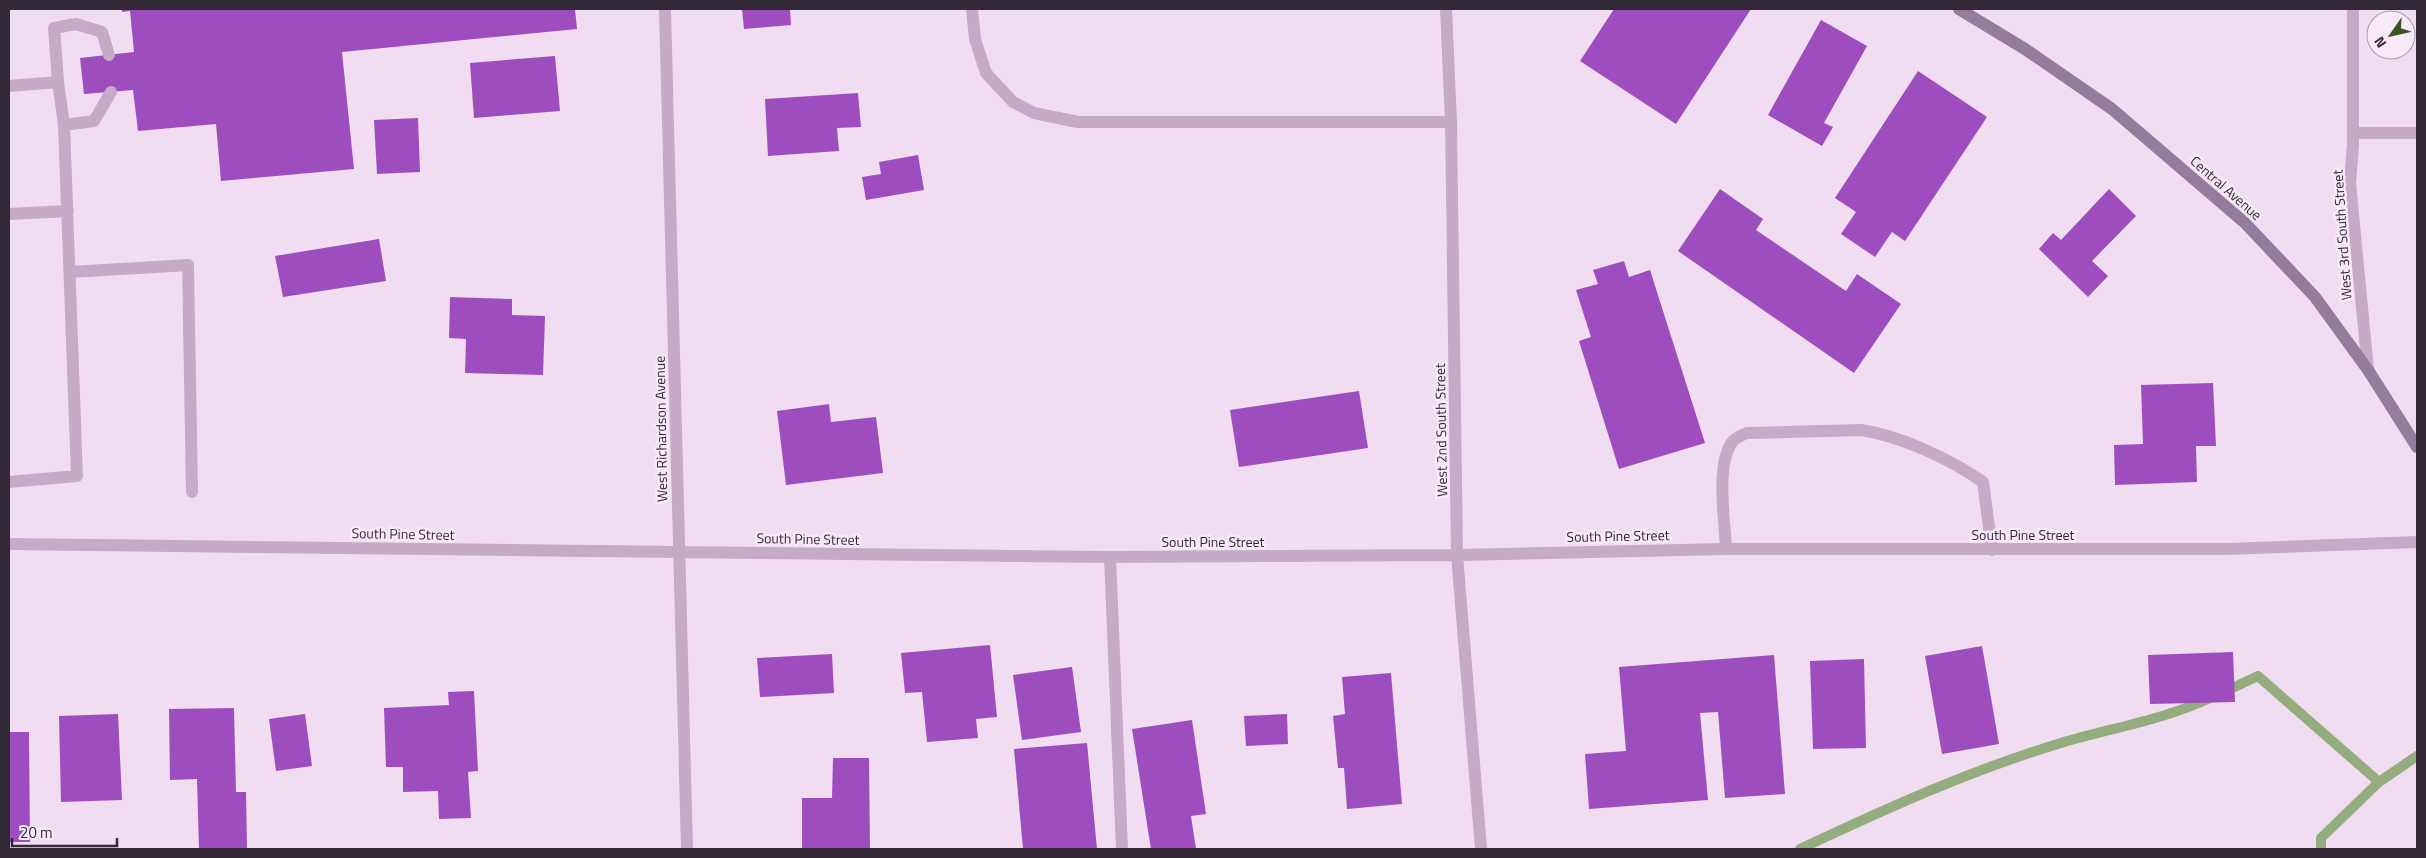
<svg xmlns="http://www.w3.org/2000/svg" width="2426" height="858" viewBox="0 0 2426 858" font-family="'Titillium Web',sans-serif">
	<rect width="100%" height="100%" fill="#f1ddf1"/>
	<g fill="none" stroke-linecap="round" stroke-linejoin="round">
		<path stroke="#94ac7e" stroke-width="10" d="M2224,692L2258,676L2379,782
			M1800,849C1885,809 1971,770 2061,743C2111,728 2163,720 2210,698
			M2321,849V838L2379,782L2417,756"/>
	</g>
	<path fill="#9e4dbe" d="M122,9H575L577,29L342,52L354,169L221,181L216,124L138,131L133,90L84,94L80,58L134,52L130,11L122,12Z
		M742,9H790L791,25L744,29Z
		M1614,9H1751L1676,124L1580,61Z
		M1821,20L1867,46L1824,123L1833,127L1822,146L1768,115Z
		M555,56L560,111L474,118L470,63Z
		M1918,71L1987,117L1905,241L1892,232L1875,257L1841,234L1856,212L1835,198Z
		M858,93L861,127L837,128L839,151L768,156L765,99Z
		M418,118L420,172L377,174L374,120Z
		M918,155L924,190L866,200L862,177L881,174L879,162Z
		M1720,189L1763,219L1756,230L1846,291L1857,274L1901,304L1854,373L1678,251Z
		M2109,189L2136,216L2092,261L2108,276L2088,297L2039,249L2053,233L2061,240Z
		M379,239L386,281L283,297L275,256Z
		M1624,261L1629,277L1650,270L1705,443L1619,469L1579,341L1591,337L1576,290L1598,284L1593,270Z
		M450,297L512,299V315L545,316L543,375L465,373L466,339L449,338Z
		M2213,383L2216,446H2196L2197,482L2115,485L2114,445L2143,444L2141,385Z
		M1359,391L1368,448L1239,467L1230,410Z
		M829,404L831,422L876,417L883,473L786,485L777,411Z
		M990,645L997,717L976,719L978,738L927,742L922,692L905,693L901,653Z
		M1982,646L1999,744L1942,754L1925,656Z
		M2233,652L2235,702L2150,704L2148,655Z
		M832,654L834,693L760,697L757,658Z
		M1774,655L1785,794L1725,798L1718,712L1700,713L1708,800L1589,809L1585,754L1626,751L1619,667Z
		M1864,659L1866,748L1813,749L1810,661Z
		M1072,667L1081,732L1022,740L1013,675Z
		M1391,673L1402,804L1347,809L1344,768H1338L1333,716L1345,714L1342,677Z
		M474,691L478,771L468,772L471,818L439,819L438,791L403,792V767H386L384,708L449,705L448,692Z
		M234,708L236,792H246L247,849H199L197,779L170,780L169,709Z
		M118,714L122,800L61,802L59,716Z
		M305,714L312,766L276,771L269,719Z
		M1287,714L1288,744L1246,746L1244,716Z
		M1192,720L1206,814L1191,816L1196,849H1151L1132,729Z
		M9,732H29L30,842H9Z
		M1087,743L1097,849H1023L1014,749Z
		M833,758H869L870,848H802V798H832Z"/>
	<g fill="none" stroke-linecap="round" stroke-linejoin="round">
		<path stroke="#c6aac8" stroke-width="12" d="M58,82L54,28L76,24L102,32L109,55
			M9,86L58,82L64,125L77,476L9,482
			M64,125L94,121L111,92
			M2353,133H2417
			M9,214L68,211
			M70,272L188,265L192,492
			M1726,549C1725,521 1715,464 1733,441C1737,437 1742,435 1747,433L1861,430C1901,436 1950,459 1983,482L1992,550
			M1110,557L1122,849"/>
		<path stroke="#c6aac8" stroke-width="12" d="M665,9L687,849
			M972,9L975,39L986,73L1013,102L1034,113L1078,122H1451
			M1446,9L1451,122L1457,555L1481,849
			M2353,9V145L2350,183L2368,370
			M9,544L1110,557L1457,555L1726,549H2228L2417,542"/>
		<path stroke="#967b9c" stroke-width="12" d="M1959,9L2025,49L2112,109L2245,223L2315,297L2368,370L2417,447"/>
	</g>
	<g text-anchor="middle" stroke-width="5" stroke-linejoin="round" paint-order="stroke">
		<g font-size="14" fill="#332936" stroke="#f8e9f8">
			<text transform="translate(2226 188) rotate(41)" y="5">Central Avenue</text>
			<text transform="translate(2342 235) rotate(-94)" y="5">West 3rd South Street</text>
			<text transform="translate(661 429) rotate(-91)" y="5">West Richardson Avenue</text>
			<text transform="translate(1441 430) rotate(-91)" y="5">West 2nd South Street</text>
			<text transform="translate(403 534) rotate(1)" y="5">South Pine Street</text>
			<text x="2023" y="540">South Pine Street</text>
			<text transform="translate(1618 536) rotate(-1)" y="5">South Pine Street</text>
			<text transform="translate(808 539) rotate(1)" y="5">South Pine Street</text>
			<text x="1213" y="547">South Pine Street</text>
		</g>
	</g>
	<rect width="2426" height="858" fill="none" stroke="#332936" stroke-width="20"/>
	<g transform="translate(2391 35) rotate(236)"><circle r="24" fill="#f8e9f8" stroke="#a99caa"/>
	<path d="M0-4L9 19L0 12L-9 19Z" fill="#395521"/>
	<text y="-8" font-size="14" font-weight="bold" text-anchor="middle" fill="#332936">N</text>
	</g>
	<path d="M12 838v8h105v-8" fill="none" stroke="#332936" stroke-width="2.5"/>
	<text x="20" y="838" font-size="15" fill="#332936" stroke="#f8e9f8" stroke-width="4" paint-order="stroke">20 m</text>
</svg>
